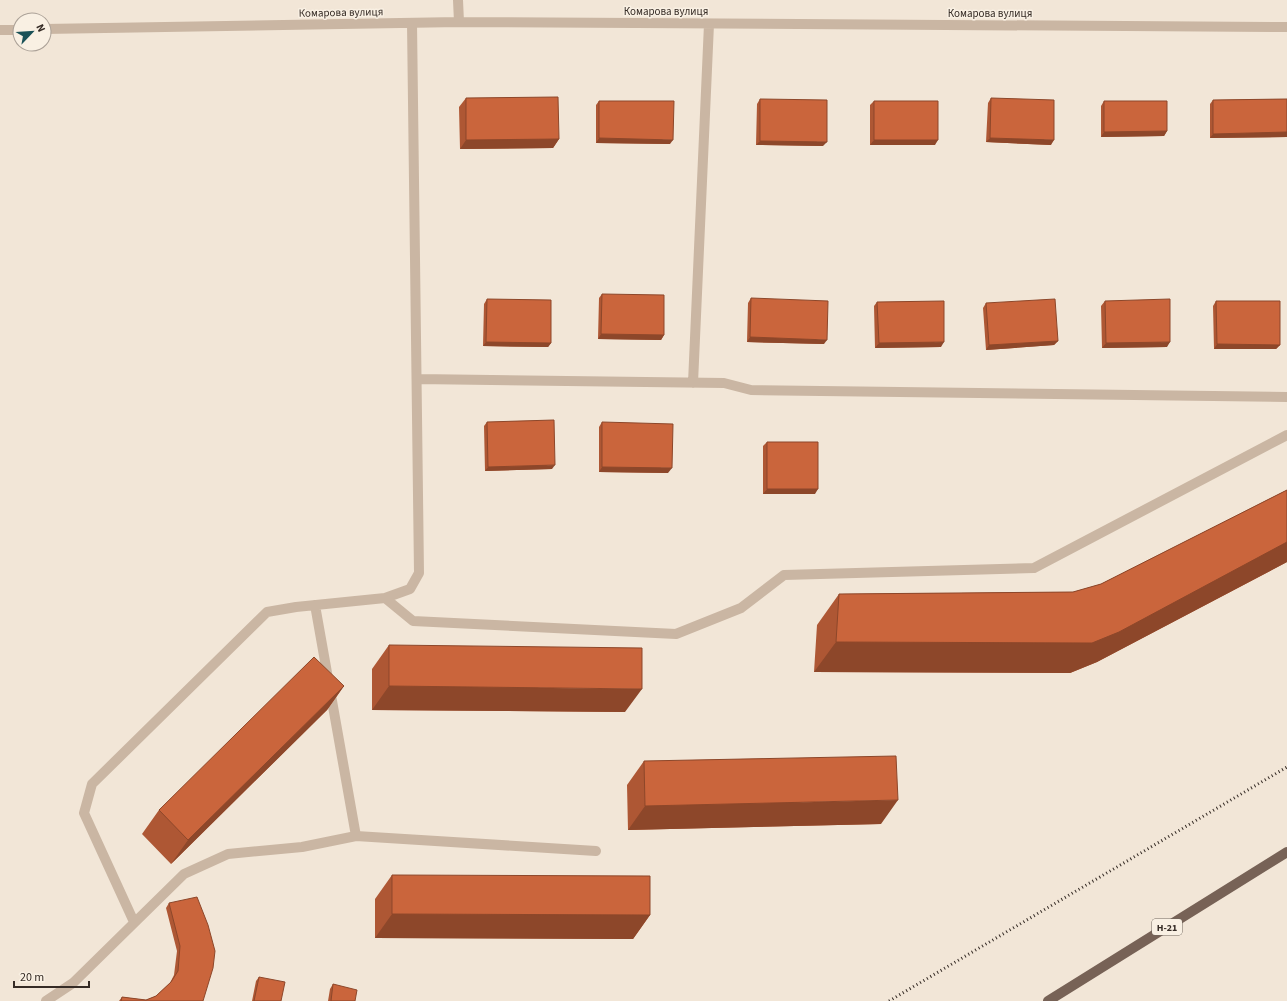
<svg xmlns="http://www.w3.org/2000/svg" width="1287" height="1001" viewBox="0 0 1287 1001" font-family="'Source Sans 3',sans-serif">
	<rect width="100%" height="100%" fill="#f2e6d7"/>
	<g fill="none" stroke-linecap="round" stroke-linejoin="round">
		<path stroke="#cab6a3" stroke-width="10" d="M458,0L459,22
			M44,29L459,22L1287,27
			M0,30H20
			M417,379L724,383L751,390L1287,397
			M693,383L709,24
			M385,598L413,621L676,634L741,608L784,575L1034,568L1287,435
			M315,605L356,836L596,851
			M134,922L84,813L92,784L267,612L296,607L385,598L410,589L419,573L412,23
			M46,1001L73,983L184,874L228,854L302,847L356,836"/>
		<path stroke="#776256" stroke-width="10" d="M1048,1001L1287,852"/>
		<path stroke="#352b25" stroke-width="3" stroke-dasharray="1 3" stroke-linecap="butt" d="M889,1001L1287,767"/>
	</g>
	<path fill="#ae5734" d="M466,98L559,139L553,148L460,149L459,107Z
		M991,98L1051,145L986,142L988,103Z
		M760,99L823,146L756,145L757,104Z
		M1287,99V137L1210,138V104L1213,100Z
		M599,101L670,144L596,143V105Z
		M874,101L935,145H870V105Z
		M1104,101L1167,131L1164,136L1101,137V106Z
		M602,294L664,335L661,340L598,339L599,298Z
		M751,298L824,344L747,342L748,303Z
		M487,299L551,343L548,347L483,346L484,304Z
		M1105,301L1167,347L1102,348L1101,306Z
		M1216,301L1280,345L1276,349H1214L1213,306Z
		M877,302L941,347L875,348L874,306Z
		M986,303L1058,341L1054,345L986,350L983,308Z
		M487,422L552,469L485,471L484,426Z
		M602,422L668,473L599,472V427Z
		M767,442L815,494H763V446Z
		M1287,490V562L1097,662L1070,673L814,672L817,625L839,594L1073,592L1101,584Z
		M389,645L625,712L372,710V669Z
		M344,686L327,710L171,864L142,834L159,810Z
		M644,761L881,824L628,830L627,785Z
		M392,875L650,915L633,939L375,938V899Z
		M169,903L203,1001H119L122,997L146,1000L156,996L170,983L174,975L177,951L166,908Z
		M259,977L281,1001H252L256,981Z
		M333,984L355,1001H328L330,989Z"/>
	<path fill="#8d472a" d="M1167,131L1164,136L1101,137L1104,132Z
		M1287,132V137L1210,138L1213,134Z
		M599,138L673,140L670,144L596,143Z
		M990,138L1054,140L1051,145L986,142Z
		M559,139L553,148L460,149L466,140Z
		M874,140H938L935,145H870Z
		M760,141L827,142L823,146L756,145Z
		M601,334L664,335L661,340L598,339Z
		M750,337L827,340L824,344L747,342Z
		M1058,341L1054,345L986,350L989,345Z
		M486,342L551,343L548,347L483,346Z
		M944,342L941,347L875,348L879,343Z
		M1170,342L1167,347L1102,348L1106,343Z
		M1217,344L1280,345L1276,349H1214Z
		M555,465L552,469L485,471L488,467Z
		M602,467L672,468L668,473L599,472Z
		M767,489H818L815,494H763Z
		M1287,542V562L1097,662L1070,673L814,672L836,642L1092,643Z
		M344,686L327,710L171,864L188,840Z
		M389,686L642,689L625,712L372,710Z
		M898,800L881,824L628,830L645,806Z
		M392,914L650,915L633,939L375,938Z"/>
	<path fill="#ca653c" stroke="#8d472a" d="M558,97L559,139L466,140V98Z
		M991,98L1054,100V140L990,138Z
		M760,99L827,100V142L760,141Z
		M1287,99V132L1213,134V100Z
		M599,101H674L673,140L599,138Z
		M874,101H938V140H874Z
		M1104,101H1167V131L1104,132Z
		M602,294L664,295V335L601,334Z
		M751,298L828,301L827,340L750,337Z
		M487,299L551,300V343L486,342Z
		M1055,299L1058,341L989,345L986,303Z
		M1170,299V342L1106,343L1105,301Z
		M944,301V342L879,343L877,302Z
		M1216,301H1280V345L1217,344Z
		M554,420L555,465L488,467L487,422Z
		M602,422L673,424L672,468L602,467Z
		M767,442H818V489H767Z
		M1287,490V542L1119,632L1092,643L836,642L839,594L1073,592L1101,584Z
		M389,645L642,648V689L389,686Z
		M314,657L344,686L188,840L159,810Z
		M896,756L898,800L645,806L644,761Z
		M392,875L650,876V915L392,914Z
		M197,897L208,925L215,951L213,968L203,1001H121L122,997L146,1000L156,996L171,982L178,971L180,946L169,903Z
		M259,977L285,982L281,1001H254Z
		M333,984L357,990L355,1001H331Z"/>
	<g text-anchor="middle" stroke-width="3" stroke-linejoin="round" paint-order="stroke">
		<rect fill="#f9f0e3" stroke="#70665e" stroke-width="1" x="1152" y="919" width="30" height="16" rx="3"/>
		<g font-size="10" font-weight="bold" fill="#352b25">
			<text x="1167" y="931">Н-21</text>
		</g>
		<g font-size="11" fill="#352b25" stroke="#f9f0e3">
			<text x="666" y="15">Комарова вулиця</text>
			<text transform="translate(341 12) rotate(-1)" y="4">Комарова вулиця</text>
			<text x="990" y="17">Комарова вулиця</text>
		</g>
	</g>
	<g transform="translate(32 32) rotate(65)"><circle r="19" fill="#f9f0e3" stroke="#aba197"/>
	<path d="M0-3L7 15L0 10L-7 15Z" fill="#1a5157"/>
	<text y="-6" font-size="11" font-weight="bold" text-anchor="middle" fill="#352b25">N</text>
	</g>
	<path d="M14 981v6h75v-6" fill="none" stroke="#352b25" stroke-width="2"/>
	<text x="20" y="981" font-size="12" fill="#352b25" stroke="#f9f0e3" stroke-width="3" paint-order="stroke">20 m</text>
</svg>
